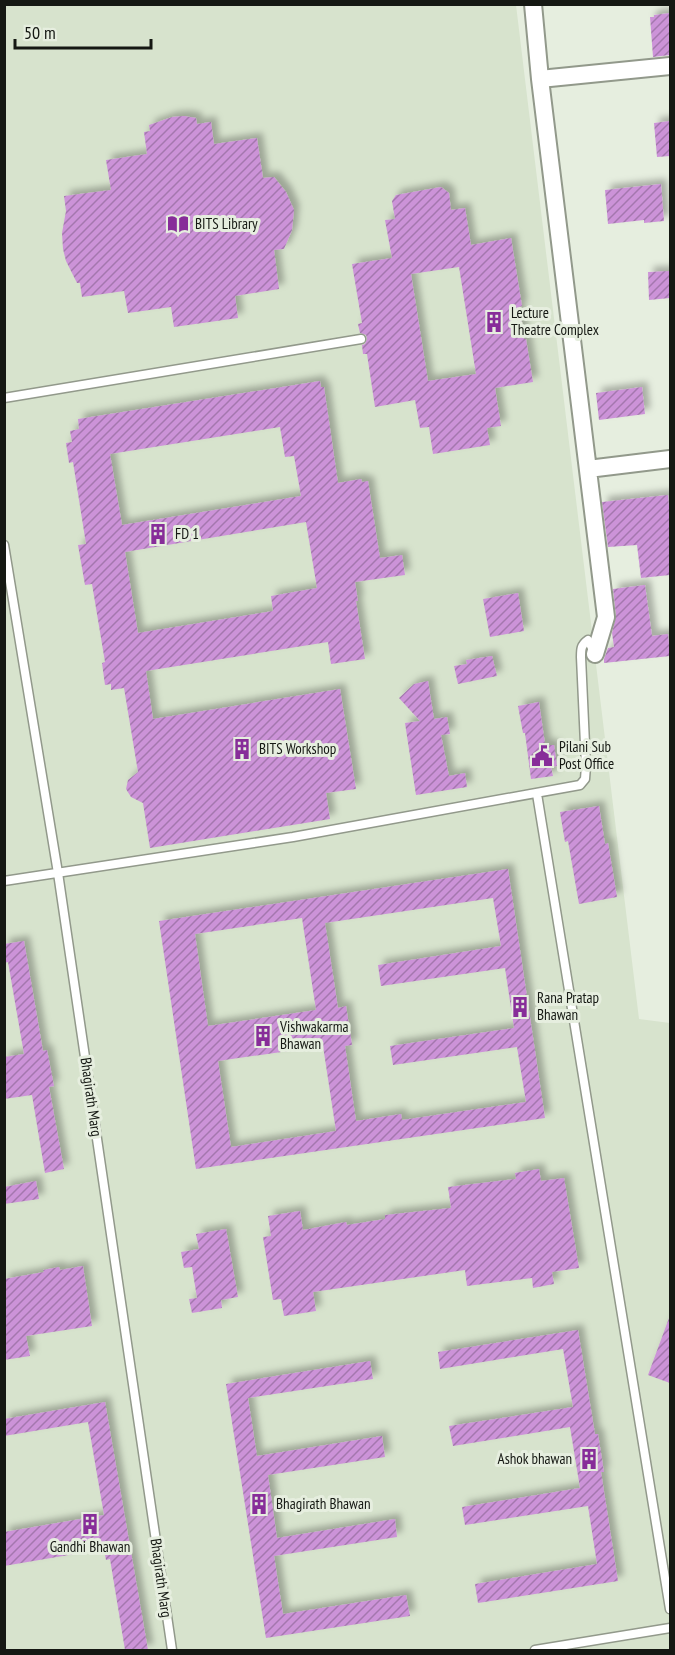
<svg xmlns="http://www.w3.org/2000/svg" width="675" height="1655" viewBox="0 0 675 1655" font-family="'PT Sans Narrow',sans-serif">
	<defs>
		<pattern id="building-hatch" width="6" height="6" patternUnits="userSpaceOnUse" patternTransform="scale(1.5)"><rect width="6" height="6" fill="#cc93d8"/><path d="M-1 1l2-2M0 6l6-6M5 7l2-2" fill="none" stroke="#a477ae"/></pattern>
		<filter id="shadow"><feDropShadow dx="5.5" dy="-5.5" stdDeviation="3" flood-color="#0004"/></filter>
	</defs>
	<rect width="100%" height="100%" fill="#e6eedf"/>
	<path fill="#d7e3cd" d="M5,5H516L639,1019L670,1023V1650H5Z"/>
	<path fill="url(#building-hatch)" fill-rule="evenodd" filter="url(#shadow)" d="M670,13V55L653,57L650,17H654V15Z
		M184,116L196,118L197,124L211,122L214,144L257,138L263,178L274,177L286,192L294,210L292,230L284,249L274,250L279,289L235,296L238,318L174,327L171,307L128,313L124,291L82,297L80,283H77L66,261L63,249L62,233L66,211L64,196L111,190L106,160L147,154L144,132L150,131L149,125L172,117Z
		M670,121V156L657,157L654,123Z
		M661,184L664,221L644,223V220L608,224L605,190Z
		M441,187L449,193L451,210L465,208L471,245L511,238L522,306L519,307L524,339H526L533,382L495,388L501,426L487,428L490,445L433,454L429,427L420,428L415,400L375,407L367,354H363L362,345L365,344L367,339L366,335L360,333L358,324L362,323L352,264L392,258L385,220L395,219L392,201L396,195ZM459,267L476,374L428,381L411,274Z
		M670,271V298L649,300L648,272Z
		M320,381L321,387H324L338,483L361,479L362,482L368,481L380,558L402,555L405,575L355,582L358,601H356L365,659L331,664L328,642L146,671L153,719L340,689L356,789L326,793L330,819L150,848L143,803L131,797L126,789L128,780L138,772L124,688L111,690V684L105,685L102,663L105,662L92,584L85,585L78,545L86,544L73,462L69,463L66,443L72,442L70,431L79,429L78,419ZM280,427L285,457L294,456L301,496L122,525L110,454ZM306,522L317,588L271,596L273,611L138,633L125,552Z
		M642,387L645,414L599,420L596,393Z
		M668,495L670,518V575L641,578L637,545L608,547L602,502Z
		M645,585L652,636L668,634L670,656L604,663V659L608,648L614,647L612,633L616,616L613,589Z
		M518,593L524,631L490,637L483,599Z
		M492,656L497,676L458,684L454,666L467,664L466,660Z
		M428,681L434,719L447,717L450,734L441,735L449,776L465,773L467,787L416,795L405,723L420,721L399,698L414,684Z
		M539,702L545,744H548L549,745H554L557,766L551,767L553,776L531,779L525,733H523L518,706Z
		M599,806L605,844L608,843L617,897L579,904L568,841L565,842L560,812Z
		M508,869L545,1118L196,1169L159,921ZM493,898L501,946L378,965L381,986L505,968L514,1028L390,1046L393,1065L517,1047L526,1102L402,1120L401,1114L356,1121L345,1046L352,1045L346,1006L338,1008L325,923ZM302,918L316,1010L208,1026L195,934ZM323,1046L336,1131L231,1147L218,1061Z
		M24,941L43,1051L47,1050L54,1086L49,1087L64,1169L45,1173L32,1095L4,1099V1057L24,1054L8,962L4,963V944Z
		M539,1169L541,1181L564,1178L579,1268L552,1272L554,1284L533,1288L532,1278L467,1286L465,1270L313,1292L316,1311L284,1316L281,1299L273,1300L263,1237L271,1236L268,1216L300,1211L303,1230L346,1222L347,1225L385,1219V1215L451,1208L448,1187L516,1179L515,1173Z
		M36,1181L39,1199L4,1204V1187Z
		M226,1229L238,1297L221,1300L222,1308L192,1313L189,1299L197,1298L192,1267L184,1268L181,1252L199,1249L196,1234Z
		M83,1266L92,1326L26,1336L30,1356L4,1360V1279L44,1272L43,1270L59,1267L60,1270Z
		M669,1318H670V1383L648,1375Z
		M578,1330L595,1434H598L604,1472H601L618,1581L478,1603L475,1584L597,1564L588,1506L465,1525L462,1507L580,1488L570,1427L453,1446L449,1426L573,1407L563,1349L440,1369L438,1352Z
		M370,1361L373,1379L248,1398L257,1456L382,1436L385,1457L268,1475L277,1538L395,1519L397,1537L274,1556L283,1614L406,1595L410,1616L266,1638L226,1384Z
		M105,1402L148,1650H125L110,1559L106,1560L104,1549L4,1566V1532L104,1515L88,1422L4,1436V1419Z"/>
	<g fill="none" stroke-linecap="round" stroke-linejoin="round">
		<defs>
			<path id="service" d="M4,398L361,339
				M4,545L58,873L172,1650
				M537,794L670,1609
				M4,881L293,837L580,785L585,779L586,766L581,657C581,649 581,645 588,640L594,652
				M535,1650L670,1628"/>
			<path id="minor" d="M533,4L540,79L606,617L595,654
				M540,79L670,66
				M588,469L670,459"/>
		</defs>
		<use href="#service" stroke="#92998b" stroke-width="11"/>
		<use href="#minor" stroke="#92998b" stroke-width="20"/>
		<use href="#service" stroke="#fff" stroke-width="8"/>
		<use href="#minor" stroke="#fff" stroke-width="16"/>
	</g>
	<defs>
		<symbol id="library-bare" viewBox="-9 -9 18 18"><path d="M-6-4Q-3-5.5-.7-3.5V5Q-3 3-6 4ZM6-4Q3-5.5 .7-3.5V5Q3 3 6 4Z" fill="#872d99" stroke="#e6eedf" stroke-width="2.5" paint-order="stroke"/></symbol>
		<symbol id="building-bare" viewBox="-9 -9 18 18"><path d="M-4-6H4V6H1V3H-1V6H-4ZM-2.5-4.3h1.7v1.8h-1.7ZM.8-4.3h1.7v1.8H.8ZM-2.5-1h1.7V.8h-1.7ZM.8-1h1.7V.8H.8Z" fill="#872d99" stroke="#e6eedf" stroke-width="2.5" paint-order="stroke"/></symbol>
		<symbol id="civic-bare" viewBox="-9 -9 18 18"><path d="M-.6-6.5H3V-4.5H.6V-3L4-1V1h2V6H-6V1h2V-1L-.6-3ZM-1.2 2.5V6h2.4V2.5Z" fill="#872d99" stroke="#e6eedf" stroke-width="2.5" paint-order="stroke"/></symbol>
	</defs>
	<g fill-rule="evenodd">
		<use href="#library-bare" x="163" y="209" width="30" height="30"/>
		<use href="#building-bare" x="479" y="307" width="30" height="30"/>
		<use href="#building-bare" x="143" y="519" width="30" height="30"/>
		<use href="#building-bare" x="227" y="734" width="30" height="30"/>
		<use href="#civic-bare" x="527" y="741" width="30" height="30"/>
		<use href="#building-bare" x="505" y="992" width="30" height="30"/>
		<use href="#building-bare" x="248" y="1021" width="30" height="30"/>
		<use href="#building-bare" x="574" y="1444" width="30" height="30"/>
		<use href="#building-bare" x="244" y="1489" width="30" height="30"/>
		<use href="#building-bare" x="75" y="1509" width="30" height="30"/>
	</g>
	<g text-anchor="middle" stroke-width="6" stroke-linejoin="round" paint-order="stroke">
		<g font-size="15" fill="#151813" stroke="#e6eedf" text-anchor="start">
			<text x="195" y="229">BITS Library</text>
			<text x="511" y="318">Lecture<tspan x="511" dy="17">Theatre Complex</tspan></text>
			<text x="175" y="539">FD 1</text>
			<text x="559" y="752">Pilani Sub<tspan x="559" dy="17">Post Office</tspan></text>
			<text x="259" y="754">BITS Workshop</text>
			<text x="537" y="1003">Rana Pratap<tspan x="537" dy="17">Bhawan</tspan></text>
			<text x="280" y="1032">Vishwakarma<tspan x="280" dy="17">Bhawan</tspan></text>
			<text x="572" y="1464" text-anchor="end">Ashok bhawan</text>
			<text x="276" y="1509">Bhagirath Bhawan</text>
			<text x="90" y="1552" text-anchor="middle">Gandhi Bhawan</text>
		</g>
		<g font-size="15" fill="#151813" stroke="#e6eedf">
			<text transform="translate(91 1097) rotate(82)" y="5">Bhagirath Marg</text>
			<text transform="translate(161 1578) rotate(82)" y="5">Bhagirath Marg</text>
		</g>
	</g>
	<rect width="675" height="1655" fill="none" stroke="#151813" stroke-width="12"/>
	<path d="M15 39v9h136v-9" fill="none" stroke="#151813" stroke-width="3"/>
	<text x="24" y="39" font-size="18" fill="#151813" stroke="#e6eedf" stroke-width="4.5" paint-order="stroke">50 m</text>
</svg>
